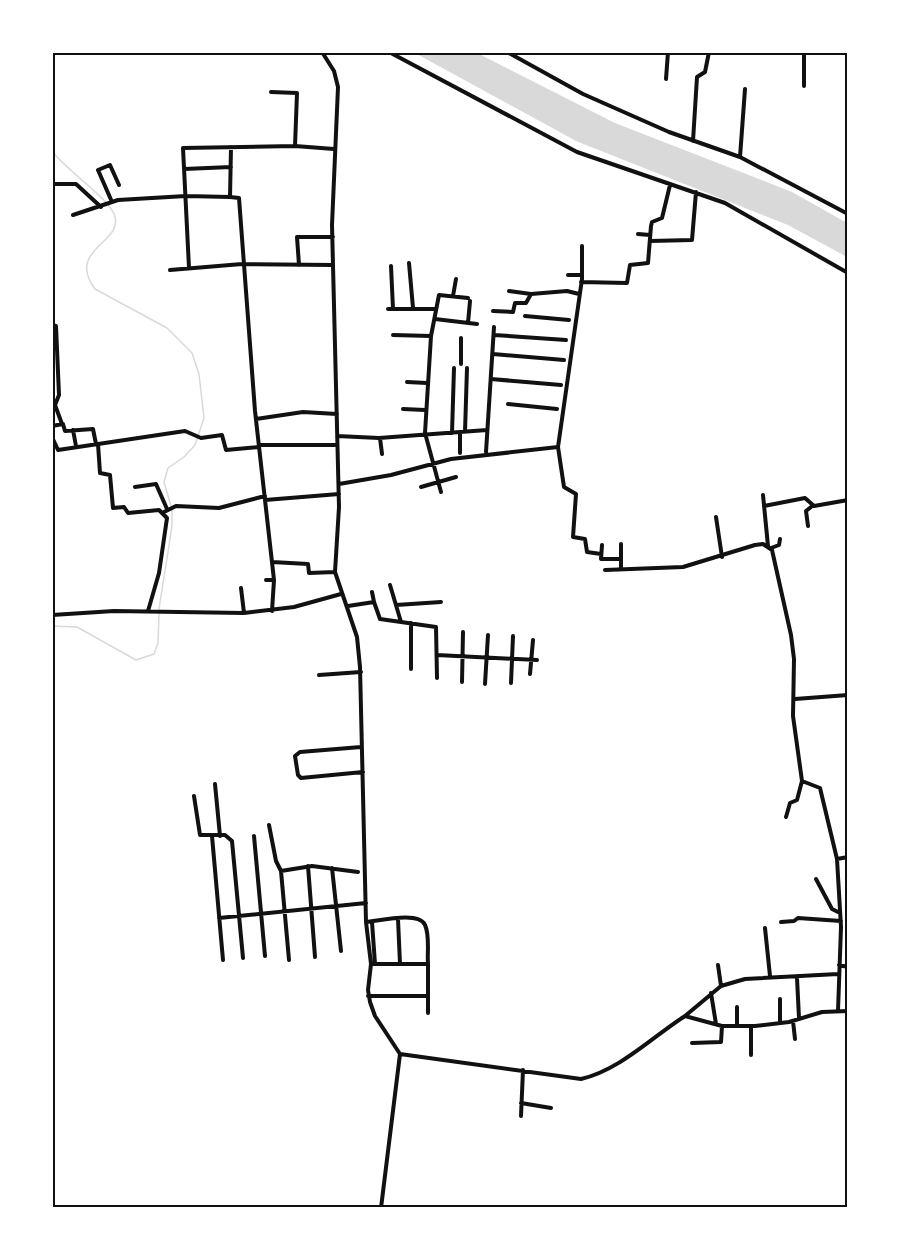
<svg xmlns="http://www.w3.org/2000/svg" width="900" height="1260" viewBox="0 0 900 1260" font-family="Barlow,sans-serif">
	<rect width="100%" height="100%" fill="#fff"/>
	<path fill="#d9d9d9" d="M415,53H477L615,123L792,192L847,223V257L788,225L576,141Z"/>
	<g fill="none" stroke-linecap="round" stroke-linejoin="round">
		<path stroke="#d9d9d9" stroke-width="1.5" d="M52,151C67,171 106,196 114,214C126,243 65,248 95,289L167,328L192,353L199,374L204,418L195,445L184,457L168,468L164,482L171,506
			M159,609L172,526V510
			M52,626L77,627L136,660L154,654L158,643L159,614"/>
		<path stroke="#111" stroke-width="4" d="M322,52L334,71L338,87L332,225L339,507L335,572L357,637L360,667L366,922L371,964L368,990L370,1002L375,1016L400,1054L581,1079C620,1070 652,1037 685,1016L722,1026H755L789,1022L822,1012L848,1011
			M389,52L577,152L725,203L848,273
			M507,52L583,94L669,132L740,157L848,214
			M804,52V86
			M666,79L668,52
			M271,92L297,93L295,146
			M693,141L697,77L705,72L709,52
			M847,148H848
			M740,157L745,89
			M184,169L231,167
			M52,184H76L101,207
			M230,197L239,198L255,411L274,580L272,611
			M112,202L98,170L110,165L119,185
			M73,215L118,200L186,196L230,197L231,147
			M638,234L650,235
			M650,241L692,240L696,192
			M582,246V279L558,447L564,487L576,494L573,537L585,539L587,552L601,554
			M409,263L413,308
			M299,265L297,237H333
			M391,266L393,309
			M189,268L183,148L295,146L334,149
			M170,270L242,264L333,265
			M568,275H582
			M581,282L627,283L630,265L648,263L651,226L652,222L662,218L670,185
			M509,291L531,294
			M453,296L456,279
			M388,309H436
			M493,311L513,312L515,303H526L531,294L567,291L579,294
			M525,316L569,320
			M435,319L477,324
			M468,323L470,301
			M52,325L56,326L59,395L55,405L62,424
			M393,335L431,336
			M494,335L566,340
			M493,354L564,360
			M461,364V338
			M491,379L561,385
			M407,382L427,383
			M508,404L557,409
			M403,409L425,410
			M256,419L303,412L337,414
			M52,426L63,424L65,431L93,429L96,444
			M73,430L76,446
			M460,432V453
			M465,432L467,368
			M452,433L454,368
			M337,436L379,438L487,430
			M52,437L58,450L185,431L201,438L222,435L226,450L259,447
			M380,438L382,454
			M98,444L100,473L110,475L113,508L124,507L128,513L159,510L167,518L159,573L148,611
			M259,445H337
			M486,452L494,327
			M339,484L391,475L451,459L558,447
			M135,487L156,484L167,509
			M421,487L456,477
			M441,492L425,433L431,336L439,295L468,298
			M763,495L768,546
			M265,500L339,494
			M764,506L805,498L814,506L848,500
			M164,512L176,506L219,508L265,496
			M716,517L722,557
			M808,526L806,511L811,507
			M621,544V568
			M602,545L601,559H621
			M771,548L779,545L780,539
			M272,562L308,564L309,573L335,572
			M605,570L683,567L755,545L763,544L772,550L791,635L794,659L793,716L802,781L797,800L790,803L786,817
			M266,580H274
			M390,585L401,622
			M241,588L244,613
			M372,592L374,602
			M396,605L441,602
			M348,606L374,602L380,619L436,627L437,678
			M52,615L114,611L244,613L294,607L341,594
			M411,623V669
			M437,655L537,660
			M530,674L533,640
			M319,675L361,672
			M462,682L463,632
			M511,683L513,636
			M485,684L488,635
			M795,699L848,695
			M361,747L300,752L295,756L298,775L301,778L363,772
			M802,781L820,788L837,859L841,927L838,1011
			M215,784L220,836
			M194,796L200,835H225L232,841L243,958
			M269,825L276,861L281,871L289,960
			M212,836L223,960
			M254,836L265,956
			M837,859L848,857
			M308,866L315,957
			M332,868L341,951
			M281,871L312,866L358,872
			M816,879L832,909L840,913
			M219,918L366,903
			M398,919L400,964
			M366,922C379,921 419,911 425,925C430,935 427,953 428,964H371
			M372,922L375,964
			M781,922L794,921L798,918L841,921
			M765,928L770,976
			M428,964V1013
			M718,965L721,986
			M839,965L848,967
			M797,978L799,1018
			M711,993L716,1024
			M368,996H428
			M780,999V1023
			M737,1007V1026
			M685,1016L721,986L745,979L838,974
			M793,1021L795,1039
			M751,1026V1055
			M692,1043L721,1042L722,1026
			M521,1103L551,1108
			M521,1116L523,1070
			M381,1208L400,1054"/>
	</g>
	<rect width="900" height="1260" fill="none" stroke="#ffffff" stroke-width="108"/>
	<rect x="54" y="54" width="792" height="1152" fill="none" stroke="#111" stroke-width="2"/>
</svg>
